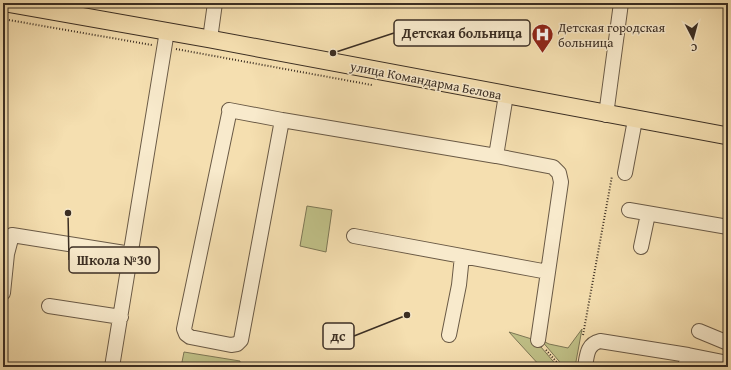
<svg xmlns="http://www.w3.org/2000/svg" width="731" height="370" viewBox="0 0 731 370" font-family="'Gentium Book Plus',serif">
	<rect width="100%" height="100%" fill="#f5dfb0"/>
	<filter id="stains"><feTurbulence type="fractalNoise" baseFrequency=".005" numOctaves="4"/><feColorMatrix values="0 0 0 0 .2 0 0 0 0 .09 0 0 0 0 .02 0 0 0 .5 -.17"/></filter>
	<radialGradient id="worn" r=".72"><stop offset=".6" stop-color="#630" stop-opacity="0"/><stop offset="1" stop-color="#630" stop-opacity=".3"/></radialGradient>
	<path fill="#c0c188" stroke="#7e7856" d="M307,206L332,210L326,252L300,246Z
		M582,329L575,367H564L541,340L549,344L568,348Z
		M509,332L535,340L558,367H541Z
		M184,352L240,361V367H181Z"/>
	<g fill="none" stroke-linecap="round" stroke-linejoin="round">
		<defs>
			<path id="minor" d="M210,39L215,3
				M229,110L282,120
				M229,114L184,329L186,334L190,337L231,345L237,344L241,340L282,120L496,156L553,167L559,173L561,182L548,272L354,236
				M606,115L621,3
				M496,156L506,95
				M625,173L635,120
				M629,210L728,227
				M641,247L648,214
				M3,293L7,254L12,235L131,254
				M49,306L121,317
				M699,331L728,343
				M449,335L459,285L462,256
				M538,340L548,272
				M112,367L167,31
				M585,367C587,355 587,344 600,341L688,355
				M685,367L688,355L728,363"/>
			<path id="major" d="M6,3L210,39L728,136"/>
		</defs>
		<use href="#minor" stroke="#6a5a46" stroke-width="16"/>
		<use href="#major" stroke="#3b2e23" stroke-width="19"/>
		<path stroke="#3b2e23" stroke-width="2" stroke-dasharray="1 2" stroke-linecap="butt" d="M3,19L152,45
			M176,49L372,85
			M583,335L612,176
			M546,350L561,367"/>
		<use href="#minor" stroke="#f8eacc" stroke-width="14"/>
		<use href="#major" stroke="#f5dfb0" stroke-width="17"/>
	</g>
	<defs>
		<symbol id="hospital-pin" viewBox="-11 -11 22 30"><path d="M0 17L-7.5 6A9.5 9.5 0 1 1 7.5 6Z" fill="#8f2418" stroke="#f8eacc"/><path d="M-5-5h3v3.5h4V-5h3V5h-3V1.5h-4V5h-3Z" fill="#fff"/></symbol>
	</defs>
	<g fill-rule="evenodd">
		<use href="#hospital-pin" x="530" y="22" width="25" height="34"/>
	</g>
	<g text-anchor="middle" stroke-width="3" stroke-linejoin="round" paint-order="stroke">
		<g font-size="13" fill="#3b2e23" stroke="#f8eacc" text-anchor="start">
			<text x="558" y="32">Детская городская<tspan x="558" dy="15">больница</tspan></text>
		</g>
		<g font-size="13" fill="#3b2e23" stroke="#f8eacc">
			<text transform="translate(426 80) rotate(11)" y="5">улица Командарма Белова</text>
		</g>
	</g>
	<path fill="none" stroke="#3b2e23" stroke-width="1.5" d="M333 53L394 33M68 213L69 260M407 315L354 336"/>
	<g fill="#3b2e23" stroke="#f8eacc" stroke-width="1.5">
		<circle cx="333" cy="53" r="4"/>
		<circle cx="68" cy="213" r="4"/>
		<circle cx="407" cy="315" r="4"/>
	</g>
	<g fill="#f8eacc" stroke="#3b2e23" stroke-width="1.5">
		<rect x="394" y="20" width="136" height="26" rx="4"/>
		<rect x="69" y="247" width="90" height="26" rx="4"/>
		<rect x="323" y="323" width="31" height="26" rx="4"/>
	</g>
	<g font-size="14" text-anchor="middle" font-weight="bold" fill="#3b2e23">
		<text x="462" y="38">Детская больница</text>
		<text x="114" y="265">Школа №30</text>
		<text x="338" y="341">дс</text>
	</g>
	<rect width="731" height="370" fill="none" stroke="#f5dfb0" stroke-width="16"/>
	<rect x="4" y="4" width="723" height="362" fill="none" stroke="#3b2e23" stroke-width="2"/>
	<rect x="8" y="8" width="715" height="354" fill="none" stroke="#3b2e23"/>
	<g transform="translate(693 38) rotate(174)" stroke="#f8eacc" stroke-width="3" paint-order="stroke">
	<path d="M0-3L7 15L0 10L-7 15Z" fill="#3b2e23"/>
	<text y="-6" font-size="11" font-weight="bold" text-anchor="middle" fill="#3b2e23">С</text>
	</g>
	<rect width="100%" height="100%" filter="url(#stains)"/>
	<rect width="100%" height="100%" fill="url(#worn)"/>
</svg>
